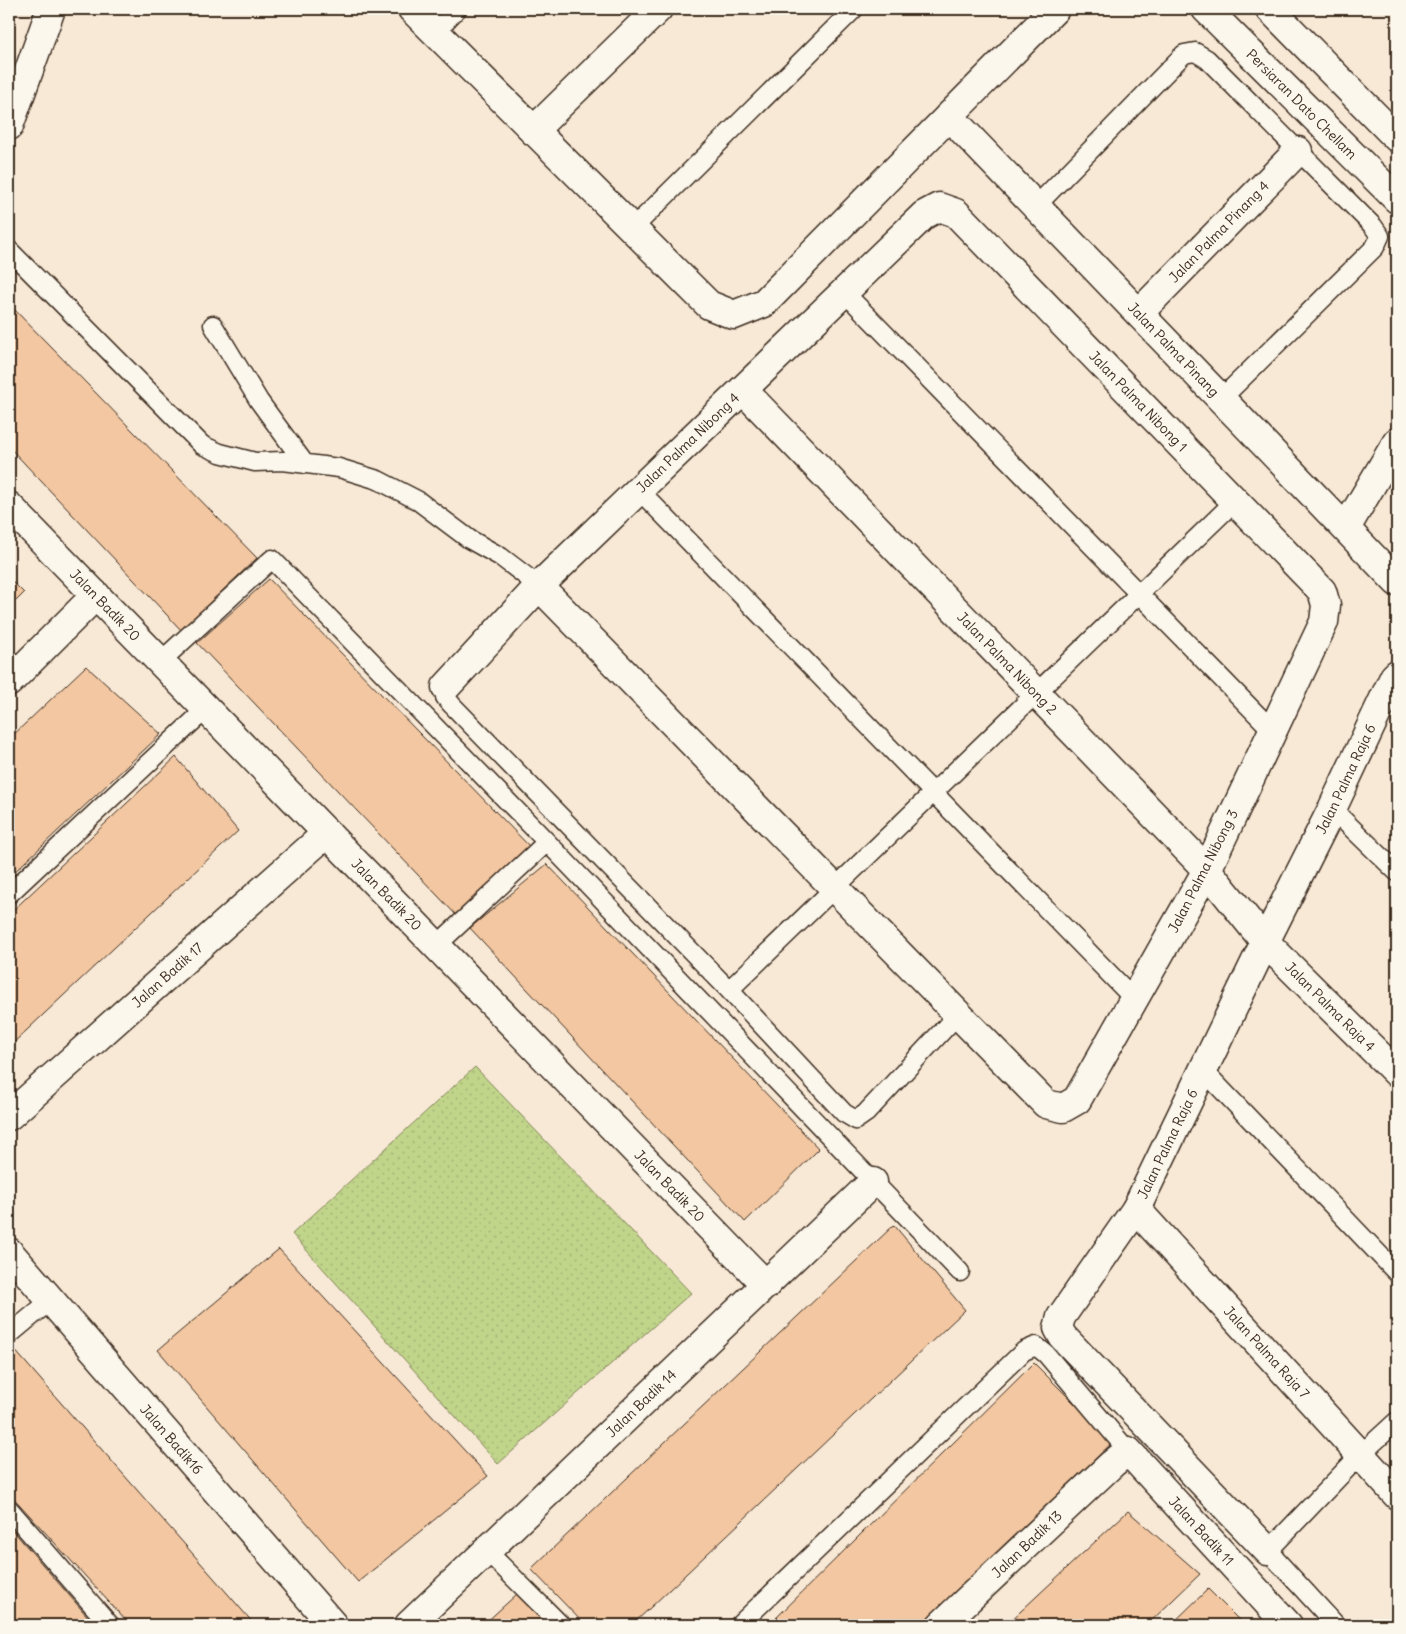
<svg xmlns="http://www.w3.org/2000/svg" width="1406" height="1634" viewBox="0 0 1406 1634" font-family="Delius,sans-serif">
	<defs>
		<pattern id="grass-dots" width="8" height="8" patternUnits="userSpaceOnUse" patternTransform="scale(1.25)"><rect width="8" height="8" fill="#c0d58a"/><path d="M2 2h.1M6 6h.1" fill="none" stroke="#a6b777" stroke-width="1.8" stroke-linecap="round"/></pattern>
	</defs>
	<rect width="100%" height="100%" fill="#f8e9d6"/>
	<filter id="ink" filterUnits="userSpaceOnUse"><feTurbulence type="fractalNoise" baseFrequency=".02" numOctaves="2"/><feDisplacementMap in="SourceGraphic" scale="10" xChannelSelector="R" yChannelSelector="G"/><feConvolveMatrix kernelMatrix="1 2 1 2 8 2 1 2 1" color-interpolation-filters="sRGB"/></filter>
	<g filter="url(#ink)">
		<path fill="url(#grass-dots)" stroke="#7e8054" d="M475,1067L691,1293L498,1464L292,1234Z"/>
		<path fill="#f2c7a1" stroke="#3b2a1e" d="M9,304L257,558L181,630L9,447Z
			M9,578L24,593L9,608Z
			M269,579L532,849L458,917L197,643Z
			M86,666L161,734L9,877V739Z
			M176,757L238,831L9,1047V914Z
			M547,864L819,1149L745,1222L470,928Z
			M894,1225L965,1310L632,1625H585L531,1569Z
			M279,1249L488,1476L358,1582L158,1350Z
			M13,1348L255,1625H130L9,1493V1351Z
			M1034,1363L1113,1442L920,1625H769Z
			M1128,1511L1200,1574L1147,1625H1006Z
			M9,1526L95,1625H9Z
			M1208,1589L1244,1625H1171Z
			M517,1594L547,1625H483Z"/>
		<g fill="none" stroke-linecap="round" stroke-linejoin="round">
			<defs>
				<path id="lane" d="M435,32L457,9
					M1036,206L1184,54L1195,52L1207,59L1373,226L1380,236L1375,247L1221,399
					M632,229L854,9
					M9,250L202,445L220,453L255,462L283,461L339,468L378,480L417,500L469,539L501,557L539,586
					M844,292L1273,731
					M213,325L259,401L305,464
					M639,490L1134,999
					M160,662L272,559L547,842L960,1272
					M446,687L445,697L452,705L729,990L1235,501
					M1332,809L1397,872
					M9,894L206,709
					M436,946L547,842
					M729,990L844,1113L856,1120L866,1113L958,1014
					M1203,1070L1397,1273
					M9,1335L51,1300
					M9,1509L110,1625
					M487,1551L561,1625
					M739,1625L1024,1351L1036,1346L1046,1354L1128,1451
					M1336,1625L1268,1551L1360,1455L1397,1421"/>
				<g id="street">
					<path d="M412,9L709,305L734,315L764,303L1055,9"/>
					<path id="s1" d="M949,116L1397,582"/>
					<path d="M9,126L51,9"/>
					<path d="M533,131L658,9"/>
					<path id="s2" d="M1139,313L1298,151"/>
					<path id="s3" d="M743,390L1207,870L1265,942L1397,1073"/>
					<path id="s4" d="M9,506L766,1285"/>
					<path d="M1346,528L1397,442"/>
					<path d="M9,682L96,595"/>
					<path id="s5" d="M446,687L539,586L924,215L939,207L956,213L1322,591L1326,605L1324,622L1207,870L1077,1100L1063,1108L1046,1104L539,586"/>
					<path id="s6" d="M9,1116L327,833"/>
					<path id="s7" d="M1136,1209L1397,1495"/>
					<path id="s8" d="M9,1252L333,1625"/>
					<path id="s9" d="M1268,1551L1063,1337L1058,1328L1061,1317L1136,1209L1265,942L1332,809L1394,677L1397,674"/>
					<path id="s10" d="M409,1625L873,1182"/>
					<path id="s11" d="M941,1625L1112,1464L1128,1451L1288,1625"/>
				</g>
				<g id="secondary">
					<path id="s12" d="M1206,9L1397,199"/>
					<path d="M1270,9L1397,138"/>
				</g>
			</defs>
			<use href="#lane" stroke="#3b2a1e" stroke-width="21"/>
			<use href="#street" stroke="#3b2a1e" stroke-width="31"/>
			<use href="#secondary" stroke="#3b2a1e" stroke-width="31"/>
			<use href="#lane" stroke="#fbf7ec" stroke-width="18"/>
			<use href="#street" stroke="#fbf7ec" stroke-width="28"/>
			<use href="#secondary" stroke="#fbf7ec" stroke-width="28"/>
		</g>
	</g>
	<g text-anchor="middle" stroke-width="4" stroke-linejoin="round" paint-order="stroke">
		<g font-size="14" fill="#3b2a1e" stroke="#fbf7ec">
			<text dy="5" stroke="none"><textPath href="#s12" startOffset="135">Persiaran Dato Chellam</textPath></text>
			<text dy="5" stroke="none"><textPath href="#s2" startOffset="114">Jalan Palma Pinang 4</textPath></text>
			<text dy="5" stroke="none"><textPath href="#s1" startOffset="324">Jalan Palma Pinang</textPath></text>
			<text dy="5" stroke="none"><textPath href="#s5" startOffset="969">Jalan Palma Nibong 1</textPath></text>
			<text dy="5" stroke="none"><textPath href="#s5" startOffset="344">Jalan Palma Nibong 4</textPath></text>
			<text dy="5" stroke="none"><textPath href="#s4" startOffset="138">Jalan Badik 20</textPath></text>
			<text dy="5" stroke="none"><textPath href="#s3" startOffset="380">Jalan Palma Nibong 2</textPath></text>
			<text dy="5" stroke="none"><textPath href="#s9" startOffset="928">Jalan Palma Raja 6</textPath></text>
			<text transform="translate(1203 871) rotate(-63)" y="5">Jalan Palma Nibong 3</text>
			<text dy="5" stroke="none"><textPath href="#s4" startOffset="542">Jalan Badik 20</textPath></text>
			<text dy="5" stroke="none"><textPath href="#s6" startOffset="212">Jalan Badik 17</textPath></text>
			<text dy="5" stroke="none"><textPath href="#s3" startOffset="852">Jalan Palma Raja 4</textPath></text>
			<text dy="5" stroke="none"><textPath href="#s9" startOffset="522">Jalan Palma Raja 6</textPath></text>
			<text dy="5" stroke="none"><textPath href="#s4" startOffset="948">Jalan Badik 20</textPath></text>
			<text dy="5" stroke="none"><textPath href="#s7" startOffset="194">Jalan Palma Raja 7</textPath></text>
			<text dy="5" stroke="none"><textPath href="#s10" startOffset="321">Jalan Badik 14</textPath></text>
			<text dy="5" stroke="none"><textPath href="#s8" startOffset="248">Jalan Badik16</textPath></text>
			<text dy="5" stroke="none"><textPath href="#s11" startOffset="364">Jalan Badik 11</textPath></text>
			<text dy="5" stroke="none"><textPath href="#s11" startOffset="118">Jalan Badik 13</textPath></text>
		</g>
	</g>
	<rect width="1406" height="1634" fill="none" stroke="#fbf7ec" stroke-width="30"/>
	<rect x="15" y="15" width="1376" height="1604" fill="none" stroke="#3b2a1e" stroke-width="2" filter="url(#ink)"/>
</svg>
